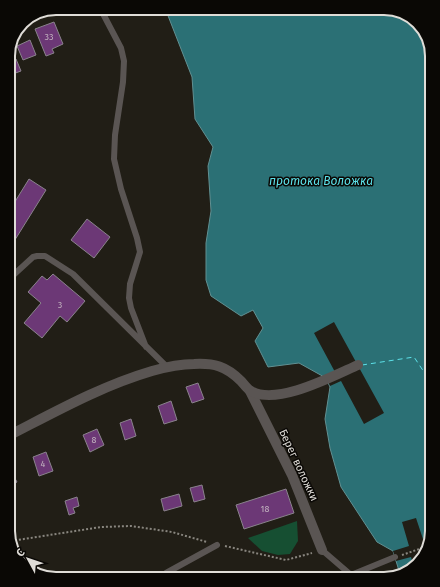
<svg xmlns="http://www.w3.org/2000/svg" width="440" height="587" viewBox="0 0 440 587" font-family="'Fira Sans',sans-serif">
	<rect width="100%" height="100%" fill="#211e16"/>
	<path fill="#164f32" d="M297,521L298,541L290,554L278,555L262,551L248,538Z"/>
	<path fill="#2b7075" stroke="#619092" d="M165,8H387L408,15L424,30L432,56V531C426,552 423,567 400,574L393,551L377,542L341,487L330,448L325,419L330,387L326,378L299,363L268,367L255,341L263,328L253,310L241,316L211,296L206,280V243L211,211L208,166L213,147L195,119L192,77Z"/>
	<path fill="#211e16" d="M334,322L384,413L364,424L341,381L330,386L326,377L335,372L314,333Z
		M416,518L427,551L426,555L414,567L411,557L396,561L393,551L409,546L402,522Z"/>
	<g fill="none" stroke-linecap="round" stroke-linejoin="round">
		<path stroke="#5ce1e9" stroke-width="1" stroke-dasharray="5 4" stroke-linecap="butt" d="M362,365L414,357L432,384
			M425,547H428"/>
	</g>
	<path fill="#6c3876" stroke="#8a838c" d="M54,22L63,44L52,49L54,53L46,56L35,29Z
		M30,40L36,55L23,60L17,46Z
		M16,59L21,71L10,75L8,71V62Z
		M29,179L46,190L8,251V213Z
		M87,219L110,237L94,258L71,240Z
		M53,274L85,301L67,322L60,316L42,338L24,323L41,303L28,292L42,276L47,280Z
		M198,383L204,399L192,403L186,387Z
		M171,401L177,420L164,424L158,406Z
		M131,419L136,436L125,440L120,423Z
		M97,429L104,445L90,452L83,435Z
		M46,452L53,471L39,476L33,457Z
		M8,466L17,482L8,487Z
		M202,485L205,499L194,502L190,488Z
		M286,489L294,513L244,529L236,505Z
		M179,494L182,506L164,511L161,499Z
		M77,497L79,506L73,508L75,513L69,515L65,501Z"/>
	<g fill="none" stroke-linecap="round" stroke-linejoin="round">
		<path stroke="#89867f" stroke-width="2" stroke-dasharray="2 2" stroke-linecap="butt" d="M11,541L101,527L131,526L172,532L207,542
			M225,546L286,560L312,553
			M402,555L425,547"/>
		<path stroke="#5a5553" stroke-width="6" d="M100,8L121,48L124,61L123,82L115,135L114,159L121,189L137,238L140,252L130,284L129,298L131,308L146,347
			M8,280L33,257L37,256H45L73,274L167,367
			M322,550L351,575L395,557
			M156,579L166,573L217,545"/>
		<path stroke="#5a5553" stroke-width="10" d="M250,391L292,475L322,550"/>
		<path stroke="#5a5553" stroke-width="10" d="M8,436C55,412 101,386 152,371C166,367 180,364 194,364C214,363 226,366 241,381C244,384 247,389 251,391C277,406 333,376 358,365"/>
	</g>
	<g text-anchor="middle" stroke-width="3" stroke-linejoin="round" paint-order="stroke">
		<g font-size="9" fill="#c2b3bf">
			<text x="49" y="40">33</text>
			<text x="60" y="308">3</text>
			<text x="94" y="443">8</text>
			<text x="43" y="467">4</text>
			<text x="265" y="512">18</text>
		</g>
		<g font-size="11" fill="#dfdcd7" stroke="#0a0805">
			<text transform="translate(299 465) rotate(65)" y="4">Берег воложки</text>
		</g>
		<g font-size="12" font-style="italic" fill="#5ce1e9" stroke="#0a0805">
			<text x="321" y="185">протока Воложка</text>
		</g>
	</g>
	<path d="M0 0H440V587H0ZM56 15H384A41 41 0 0 1 425 56V531A41 41 0 0 1 384 572H56A41 41 0 0 1 15 531V56A41 41 0 0 1 56 15Z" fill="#0a0805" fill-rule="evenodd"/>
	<path fill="none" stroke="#dfdcd7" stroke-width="2" d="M56 15H384A41 41 0 0 1 425 56V531A41 41 0 0 1 384 572H56A41 41 0 0 1 15 531V56A41 41 0 0 1 56 15Z"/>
	<g transform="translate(28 559) rotate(310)" stroke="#0a0805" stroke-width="3" paint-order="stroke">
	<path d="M0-3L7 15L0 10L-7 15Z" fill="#dfdcd7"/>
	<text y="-6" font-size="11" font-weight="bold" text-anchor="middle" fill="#dfdcd7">С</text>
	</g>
</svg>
